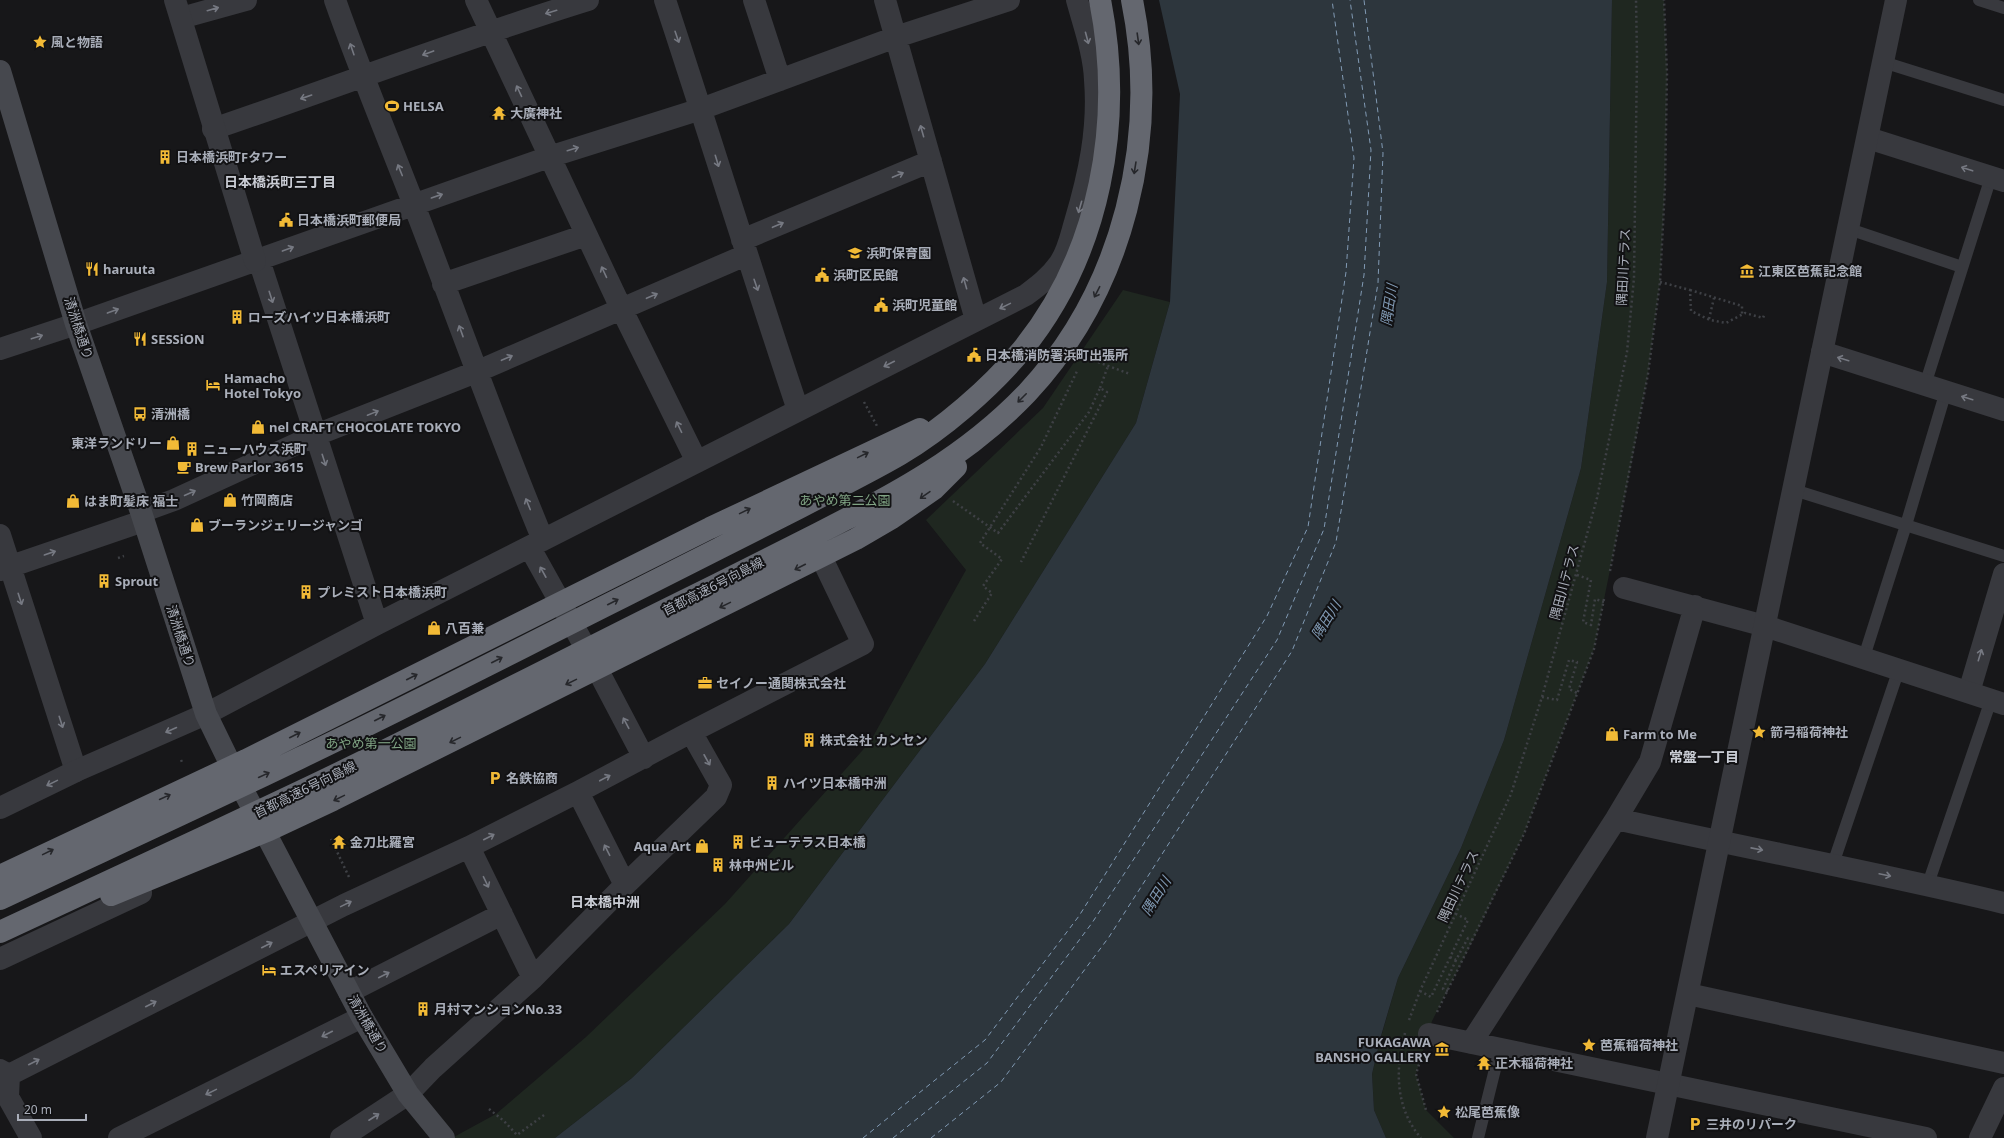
<svg xmlns="http://www.w3.org/2000/svg" width="2004" height="1138" viewBox="0 0 2004 1138" font-family="'Noto Sans','Noto Sans JP',sans-serif">
	<rect width="100%" height="100%" fill="#171719"/>
	<path fill="#1f2720" d="M1612,0H1664L1667,73L1665,187L1660,282L1648,374L1630,471L1594,649L1524,834L1473,940L1432,1021L1416,1074L1426,1110L1454,1138H1386L1374,1110L1372,1074L1381,1037L1398,978L1461,848L1504,740L1581,468L1607,282Z
		M1123,290L1170,302L1136,423L985,664L789,924L632,1078L555,1138H452L496,1114L586,1037L725,904L870,742L966,570L926,520L1043,408Z"/>
	<path fill="#2d363d" d="M1159,0H1612L1607,282L1581,468L1504,740L1461,848L1398,978L1381,1036L1372,1074L1374,1110L1386,1138H555L632,1078L789,924L985,664L1136,423L1170,302L1180,94Z"/>
	<g fill="none" stroke-linecap="round" stroke-linejoin="round">
		<path stroke="#819ab4" stroke-width="1" stroke-dasharray="5 4" stroke-linecap="butt" d="M863,1138L985,1040L1079,916L1267,616L1308,527L1346,272L1354,158L1332,0
			M893,1138L987,1063L1092,923L1277,640L1324,529L1364,275L1371,150L1350,0
			M931,1138L1001,1082L1109,937L1292,651L1336,542L1378,283L1383,153L1364,0"/>
		<path stroke="#3e4045" stroke-width="2.5" stroke-dasharray="2 3" stroke-linecap="butt" d="M1660,282L1690,290L1691,311L1710,320L1726,323L1745,313L1763,318L1765,313
			M1690,290L1742,306V315
			M1709,319L1714,298
			M1084,357L1130,374
			M1100,388L1108,366
			M864,402L877,426
			M953,501L998,533L1089,412L1100,388L1107,392L1021,562
			M118,558L124,556
			M1610,571L1648,374L1660,282L1665,187L1667,73L1664,0
			M1577,575L1591,580L1583,622L1591,625L1595,599L1604,602
			M974,621L992,593L983,586L1002,559L980,543L1041,447L1078,369
			M1542,697L1557,700L1569,660L1577,662L1569,689L1577,693
			M181,760L182,762
			M331,839L349,877
			M1450,957L1456,960L1468,938L1473,940
			M1420,991L1431,997L1468,920L1456,914
			M1448,991L1443,989L1456,960
			M1437,1012L1524,834L1594,649L1604,599
			M1409,1020L1420,991L1511,794L1542,697L1597,498L1627,352L1634,278L1637,57L1636,0
			M1405,1033C1395,1069 1395,1108 1421,1138
			M1422,1055L1416,1074L1426,1110
			M489,1109L504,1121L517,1135L544,1115"/>
		<path stroke="#38393e" stroke-width="12" d="M1979,0L2004,8
			M1883,62L2004,100
			M1849,229L1962,267
			M1925,385L1991,177
			M1794,490L2004,556
			M1864,657L1906,525L1946,391
			M1833,864L1899,669
			M1928,884L1991,700
			M1478,1138L1500,1049"/>
		<path stroke="#38393e" stroke-width="22" d="M335,0C361,74 391,145 419,218C460,325 499,434 543,540
			M476,0L621,308L697,462
			M665,0C710,136 752,273 798,410
			M754,0L780,80
			M885,0L976,320
			M181,18L246,0
			M213,129C339,86 462,39 588,0
			M1868,138L2004,181
			M742,240L931,161
			M259,260L377,624
			M443,284L586,235
			M0,349L76,324L549,157L701,109L896,37L1009,0
			M1822,352L2004,410
			M141,512L174,500L316,435L476,372L746,255
			M0,535L76,771
			M530,548L594,663L644,758
			M0,570L143,521
			M1624,588L1765,626
			M1969,692L2004,574
			M206,714L377,624L1026,295C1038,286 1050,277 1059,264C1068,252 1071,235 1075,222C1089,175 1099,129 1095,80C1094,53 1084,26 1077,0
			M691,732L863,644L826,567
			M578,792L625,885
			M1616,819C1745,848 1875,872 2004,903
			M469,847L533,978
			M0,959L141,893
			M349,992L502,914
			M1429,1034L1926,1138
			M1471,1043L1616,819L1650,762L1695,606
			M0,1070L9,1075L344,905L469,847L578,792L691,732L721,785L716,797L625,885L533,978L433,1068L408,1094L341,1138
			M9,1075L8,1097L31,1138
			M119,1138L362,1017
			M1980,1138L2004,1088"/>
		<path stroke="#38393e" stroke-width="22" d="M175,0L255,261
			M1765,626L2004,704
			M0,808L76,771L206,714
			M1688,994L2004,1063
			M1657,1138L1896,0"/>
		<path stroke="#46484e" stroke-width="22" d="M0,71L76,324L141,512L206,714L244,792L362,1017L408,1094L444,1138"/>
		<path stroke="#64676f" stroke-width="22" d="M0,876L246,760L710,528L920,429
			M111,895L269,830L333,800L856,539L892,518L934,489L956,467
			M0,899C100,852 201,806 300,758C409,706 517,650 625,596C682,567 740,538 797,509C831,491 866,474 899,455C943,429 989,389 1022,350C1101,253 1124,121 1100,0
			M0,932C103,884 207,836 310,787C425,732 539,673 653,616C708,589 762,562 817,534C894,495 966,457 1027,393C1124,289 1160,138 1132,0"/>
	</g>
	<defs><path id="oneway-shaft" d="M-6 0H5M1.5-3L5.5 0L1.5 3" fill="none" stroke-width="1.6" stroke-linecap="round" stroke-linejoin="round"/></defs>
	<g stroke="#767982">
		<use href="#oneway-shaft" transform="translate(213 9) rotate(-16)"/>
		<use href="#oneway-shaft" transform="translate(551 12) rotate(163)"/>
		<use href="#oneway-shaft" transform="translate(677 37) rotate(71)"/>
		<use href="#oneway-shaft" transform="translate(1087 38) rotate(75)"/>
		<use href="#oneway-shaft" transform="translate(352 49) rotate(-109)"/>
		<use href="#oneway-shaft" transform="translate(428 53) rotate(160)"/>
		<use href="#oneway-shaft" transform="translate(519 91) rotate(-115)"/>
		<use href="#oneway-shaft" transform="translate(306 97) rotate(161)"/>
		<use href="#oneway-shaft" transform="translate(922 131) rotate(-106)"/>
		<use href="#oneway-shaft" transform="translate(573 149) rotate(-17)"/>
		<use href="#oneway-shaft" transform="translate(717 161) rotate(73)"/>
		<use href="#oneway-shaft" transform="translate(1967 169) rotate(-162)"/>
		<use href="#oneway-shaft" transform="translate(400 170) rotate(-112)"/>
		<use href="#oneway-shaft" transform="translate(898 175) rotate(-23)"/>
		<use href="#oneway-shaft" transform="translate(437 196) rotate(-19)"/>
		<use href="#oneway-shaft" transform="translate(1080 207) rotate(106)"/>
		<use href="#oneway-shaft" transform="translate(778 225) rotate(-23)"/>
		<use href="#oneway-shaft" transform="translate(288 249) rotate(-20)"/>
		<use href="#oneway-shaft" transform="translate(604 272) rotate(-115)"/>
		<use href="#oneway-shaft" transform="translate(965 283) rotate(-106)"/>
		<use href="#oneway-shaft" transform="translate(756 285) rotate(71)"/>
		<use href="#oneway-shaft" transform="translate(652 296) rotate(-23)"/>
		<use href="#oneway-shaft" transform="translate(271 297) rotate(72)"/>
		<use href="#oneway-shaft" transform="translate(1005 306) rotate(154)"/>
		<use href="#oneway-shaft" transform="translate(113 311) rotate(-20)"/>
		<use href="#oneway-shaft" transform="translate(461 331) rotate(-110)"/>
		<use href="#oneway-shaft" transform="translate(37 337) rotate(-18)"/>
		<use href="#oneway-shaft" transform="translate(507 358) rotate(-23)"/>
		<use href="#oneway-shaft" transform="translate(1843 359) rotate(-163)"/>
		<use href="#oneway-shaft" transform="translate(889 364) rotate(153)"/>
		<use href="#oneway-shaft" transform="translate(1967 398) rotate(-163)"/>
		<use href="#oneway-shaft" transform="translate(373 413) rotate(-22)"/>
		<use href="#oneway-shaft" transform="translate(679 427) rotate(-116)"/>
		<use href="#oneway-shaft" transform="translate(324 460) rotate(72)"/>
		<use href="#oneway-shaft" transform="translate(190 493) rotate(-24)"/>
		<use href="#oneway-shaft" transform="translate(528 504) rotate(-112)"/>
		<use href="#oneway-shaft" transform="translate(50 553) rotate(-19)"/>
		<use href="#oneway-shaft" transform="translate(543 572) rotate(-119)"/>
		<use href="#oneway-shaft" transform="translate(20 599) rotate(72)"/>
		<use href="#oneway-shaft" transform="translate(1980 655) rotate(-73)"/>
		<use href="#oneway-shaft" transform="translate(61 722) rotate(72)"/>
		<use href="#oneway-shaft" transform="translate(626 723) rotate(-118)"/>
		<use href="#oneway-shaft" transform="translate(171 730) rotate(156)"/>
		<use href="#oneway-shaft" transform="translate(707 760) rotate(61)"/>
		<use href="#oneway-shaft" transform="translate(605 778) rotate(-28)"/>
		<use href="#oneway-shaft" transform="translate(52 783) rotate(154)"/>
		<use href="#oneway-shaft" transform="translate(489 837) rotate(-27)"/>
		<use href="#oneway-shaft" transform="translate(1757 849) rotate(11)"/>
		<use href="#oneway-shaft" transform="translate(607 850) rotate(-117)"/>
		<use href="#oneway-shaft" transform="translate(1885 875) rotate(12)"/>
		<use href="#oneway-shaft" transform="translate(486 882) rotate(64)"/>
		<use href="#oneway-shaft" transform="translate(346 904) rotate(-26)"/>
		<use href="#oneway-shaft" transform="translate(267 945) rotate(-27)"/>
		<use href="#oneway-shaft" transform="translate(384 975) rotate(-27)"/>
		<use href="#oneway-shaft" transform="translate(151 1004) rotate(-27)"/>
		<use href="#oneway-shaft" transform="translate(327 1034) rotate(153)"/>
		<use href="#oneway-shaft" transform="translate(34 1062) rotate(-27)"/>
		<use href="#oneway-shaft" transform="translate(211 1092) rotate(154)"/>
		<use href="#oneway-shaft" transform="translate(374 1117) rotate(-33)"/>
	</g>
	<g stroke="#26272b">
		<use href="#oneway-shaft" transform="translate(1138 39) rotate(82)"/>
		<use href="#oneway-shaft" transform="translate(1135 168) rotate(99)"/>
		<use href="#oneway-shaft" transform="translate(1097 292) rotate(117)"/>
		<use href="#oneway-shaft" transform="translate(1022 398) rotate(135)"/>
		<use href="#oneway-shaft" transform="translate(863 455) rotate(-26)"/>
		<use href="#oneway-shaft" transform="translate(925 495) rotate(145)"/>
		<use href="#oneway-shaft" transform="translate(745 511) rotate(-26)"/>
		<use href="#oneway-shaft" transform="translate(800 567) rotate(153)"/>
		<use href="#oneway-shaft" transform="translate(613 602) rotate(-27)"/>
		<use href="#oneway-shaft" transform="translate(725 605) rotate(154)"/>
		<use href="#oneway-shaft" transform="translate(497 660) rotate(-27)"/>
		<use href="#oneway-shaft" transform="translate(412 677) rotate(-27)"/>
		<use href="#oneway-shaft" transform="translate(571 682) rotate(154)"/>
		<use href="#oneway-shaft" transform="translate(380 718) rotate(-27)"/>
		<use href="#oneway-shaft" transform="translate(295 735) rotate(-27)"/>
		<use href="#oneway-shaft" transform="translate(455 740) rotate(154)"/>
		<use href="#oneway-shaft" transform="translate(264 775) rotate(-25)"/>
		<use href="#oneway-shaft" transform="translate(165 797) rotate(-25)"/>
		<use href="#oneway-shaft" transform="translate(339 798) rotate(154)"/>
		<use href="#oneway-shaft" transform="translate(48 852) rotate(-26)"/>
	</g>
	<defs>
		<symbol id="sight-bare" viewBox="-9 -9 18 18"><path d="M0-6L1.8-2.2L6-1.7L2.9 1.2L3.7 5.4L0 3.3L-3.7 5.4L-2.9 1.2L-6-1.7L-1.8-2.2Z" fill="#f2ba36" stroke="#121214" stroke-width="2.5" paint-order="stroke"/></symbol>
		<symbol id="stadium-bare" viewBox="-9 -9 18 18"><path d="M0-5a6.5 5 0 1 0 0 10a6.5 5 0 1 0 0-10ZM-3.5-1.8h7v3.6h-7Z" fill="#f2ba36" stroke="#121214" stroke-width="2.5" paint-order="stroke"/></symbol>
		<symbol id="temple-bare" viewBox="-9 -9 18 18"><path d="M0-6L5-2H3V0L6.5 2.5H4V6H1.5V3h-3V6H-4V2.5H-6.5L-3 0V-2H-5Z" fill="#f2ba36" stroke="#121214" stroke-width="2.5" paint-order="stroke"/></symbol>
		<symbol id="building-bare" viewBox="-9 -9 18 18"><path d="M-4-6H4V6H1V3H-1V6H-4ZM-2.5-4.3h1.7v1.8h-1.7ZM.8-4.3h1.7v1.8H.8ZM-2.5-1h1.7V.8h-1.7ZM.8-1h1.7V.8H.8Z" fill="#f2ba36" stroke="#121214" stroke-width="2.5" paint-order="stroke"/></symbol>
		<symbol id="civic-bare" viewBox="-9 -9 18 18"><path d="M-.6-6.5H3V-4.5H.6V-3L4-1V1h2V6H-6V1h2V-1L-.6-3ZM-1.2 2.5V6h2.4V2.5Z" fill="#f2ba36" stroke="#121214" stroke-width="2.5" paint-order="stroke"/></symbol>
		<symbol id="school-bare" viewBox="-9 -9 18 18"><path d="M0-5L7-2L0 1L-7-2ZM-4 1L0 2.5L4 1V4Q0 6-4 4Z" fill="#f2ba36" stroke="#121214" stroke-width="2.5" paint-order="stroke"/></symbol>
		<symbol id="restaurant-bare" viewBox="-9 -9 18 18"><path d="M-5-6h1v4h1v-4h1v4h1v-4h1v5L-1.5 .5V6h-2V.5L-5-1ZM5-6V6H3V1.5H1.5Q1.5-4 5-6Z" fill="#f2ba36" stroke="#121214" stroke-width="2.5" paint-order="stroke"/></symbol>
		<symbol id="museum-bare" viewBox="-9 -9 18 18"><path d="M0-6L6-3V-2H-6V-3ZM-5-1h2V3h-2ZM-1-1h2V3h-2ZM3-1h2V3H3ZM-6 4H6V6H-6Z" fill="#f2ba36" stroke="#121214" stroke-width="2.5" paint-order="stroke"/></symbol>
		<symbol id="hotel-bare" viewBox="-9 -9 18 18"><path d="M-6-4.5h1.5V1H6V5H4.5V3h-9V5H-6ZM-4 0a1.8 1.8 0 1 1 3.6 0ZM.5 0V-2.5h3Q6-2.5 6 0Z" fill="#f2ba36" stroke="#121214" stroke-width="2.5" paint-order="stroke"/></symbol>
		<symbol id="bus-bare" viewBox="-9 -9 18 18"><path d="M-5-6H5V4H4V6H2V4H-2V6H-4V4H-5ZM-3.5-4V0h7V-4ZM-3.5 1.2v1.5H-2V1.2ZM2 1.2v1.5H3.5V1.2Z" fill="#f2ba36" stroke="#121214" stroke-width="2.5" paint-order="stroke"/></symbol>
		<symbol id="shop-bare" viewBox="-9 -9 18 18"><path d="M-5-2.5h2.3a2.7 3.5 0 0 1 5.4 0H5L5.5 6h-11ZM-1.5-2.5h3a1.5 2.3 0 0 0-3 0Z" fill="#f2ba36" stroke="#121214" stroke-width="2.5" paint-order="stroke"/></symbol>
		<symbol id="cafe-bare" viewBox="-9 -9 18 18"><path d="M-5.5-4.5H6V0H3Q3 3.5 0 3.5H-2.5Q-5.5 3.5-5.5 0ZM3-3.2v2h1.7v-2ZM-6 4.5H4V6H-6Z" fill="#f2ba36" stroke="#121214" stroke-width="2.5" paint-order="stroke"/></symbol>
		<symbol id="office-bare" viewBox="-9 -9 18 18"><path d="M-6-3h4V-5.5h4V-3h4V5H-6ZM-1-4.5V-3h2v-1.5ZM-6 0V1H6V0Z" fill="#f2ba36" stroke="#121214" stroke-width="2.5" paint-order="stroke"/></symbol>
		<symbol id="parking-bare" viewBox="-9 -9 18 18"><path d="M-3.5-5.5H1a3.5 3.5 0 0 1 0 7H-1V5.5H-3.5ZM-1-3.4V-.6H.8a1.4 1.4 0 0 0 0-2.8Z" fill="#f2ba36" stroke="#121214" stroke-width="2.5" paint-order="stroke"/></symbol>
	</defs>
	<g fill-rule="evenodd">
		<use href="#sight-bare" x="30" y="32" width="20" height="20"/>
		<use href="#stadium-bare" x="382" y="96" width="20" height="20"/>
		<use href="#temple-bare" x="489" y="103" width="20" height="20"/>
		<use href="#building-bare" x="155" y="147" width="20" height="20"/>
		<use href="#civic-bare" x="276" y="210" width="20" height="20"/>
		<use href="#school-bare" x="845" y="243" width="20" height="20"/>
		<use href="#restaurant-bare" x="82" y="259" width="20" height="20"/>
		<use href="#museum-bare" x="1737" y="261" width="20" height="20"/>
		<use href="#civic-bare" x="812" y="265" width="20" height="20"/>
		<use href="#civic-bare" x="871" y="295" width="20" height="20"/>
		<use href="#building-bare" x="227" y="307" width="20" height="20"/>
		<use href="#restaurant-bare" x="130" y="329" width="20" height="20"/>
		<use href="#civic-bare" x="964" y="345" width="20" height="20"/>
		<use href="#hotel-bare" x="203" y="375" width="20" height="20"/>
		<use href="#bus-bare" x="130" y="404" width="20" height="20"/>
		<use href="#shop-bare" x="248" y="417" width="20" height="20"/>
		<use href="#shop-bare" x="163" y="433" width="20" height="20"/>
		<use href="#building-bare" x="182" y="439" width="20" height="20"/>
		<use href="#cafe-bare" x="174" y="457" width="20" height="20"/>
		<use href="#shop-bare" x="220" y="490" width="20" height="20"/>
		<use href="#shop-bare" x="63" y="491" width="20" height="20"/>
		<use href="#shop-bare" x="187" y="515" width="20" height="20"/>
		<use href="#building-bare" x="94" y="571" width="20" height="20"/>
		<use href="#building-bare" x="296" y="582" width="20" height="20"/>
		<use href="#shop-bare" x="424" y="618" width="20" height="20"/>
		<use href="#office-bare" x="695" y="673" width="20" height="20"/>
		<use href="#sight-bare" x="1749" y="722" width="20" height="20"/>
		<use href="#shop-bare" x="1602" y="724" width="20" height="20"/>
		<use href="#building-bare" x="799" y="730" width="20" height="20"/>
		<use href="#parking-bare" x="485" y="768" width="20" height="20"/>
		<use href="#building-bare" x="762" y="773" width="20" height="20"/>
		<use href="#temple-bare" x="329" y="832" width="20" height="20"/>
		<use href="#building-bare" x="728" y="832" width="20" height="20"/>
		<use href="#shop-bare" x="692" y="836" width="20" height="20"/>
		<use href="#building-bare" x="708" y="855" width="20" height="20"/>
		<use href="#hotel-bare" x="259" y="960" width="20" height="20"/>
		<use href="#building-bare" x="413" y="999" width="20" height="20"/>
		<use href="#sight-bare" x="1579" y="1035" width="20" height="20"/>
		<use href="#museum-bare" x="1432" y="1039" width="20" height="20"/>
		<use href="#temple-bare" x="1474" y="1053" width="20" height="20"/>
		<use href="#sight-bare" x="1434" y="1102" width="20" height="20"/>
		<use href="#parking-bare" x="1685" y="1114" width="20" height="20"/>
	</g>
	<g text-anchor="middle" stroke-width="4" stroke-linejoin="round" paint-order="stroke">
		<g font-size="13" font-weight="bold" fill="#a9aeb9" stroke="#121214" text-anchor="start">
			<text x="51" y="47">風と物語</text>
			<text x="403" y="111">HELSA</text>
			<text x="510" y="118">大廣神社</text>
			<text x="176" y="162">日本橋浜町Fタワー</text>
			<text x="297" y="225">日本橋浜町郵便局</text>
			<text x="866" y="258">浜町保育園</text>
			<text x="103" y="274">haruuta</text>
			<text x="1758" y="276">江東区芭蕉記念館</text>
			<text x="833" y="280">浜町区民館</text>
			<text x="892" y="310">浜町児童館</text>
			<text x="248" y="322">ローズハイツ日本橋浜町</text>
			<text x="151" y="344">SESSiON</text>
			<text x="985" y="360">日本橋消防署浜町出張所</text>
			<text x="224" y="383">Hamacho<tspan x="224" dy="15">Hotel Tokyo</tspan></text>
			<text x="151" y="419">清洲橋</text>
			<text x="269" y="432">nel CRAFT CHOCOLATE TOKYO</text>
			<text x="162" y="448" text-anchor="end">東洋ランドリー</text>
			<text x="203" y="454">ニューハウス浜町</text>
			<text x="195" y="472">Brew Parlor 3615</text>
			<text x="241" y="505">竹岡商店</text>
			<text x="84" y="506">はま町髪床 福士</text>
			<text x="208" y="530">ブーランジェリージャンゴ</text>
			<text x="115" y="586">Sprout</text>
			<text x="317" y="597">プレミスト日本橋浜町</text>
			<text x="445" y="633">八百兼</text>
			<text x="716" y="688">セイノー通関株式会社</text>
			<text x="1770" y="737">箭弓稲荷神社</text>
			<text x="1623" y="739">Farm to Me</text>
			<text x="820" y="745">株式会社 カンセン</text>
			<text x="506" y="783">名鉄協商</text>
			<text x="783" y="788">ハイツ日本橋中洲</text>
			<text x="350" y="847">金刀比羅宮</text>
			<text x="749" y="847">ビューテラス日本橋</text>
			<text x="691" y="851" text-anchor="end">Aqua Art</text>
			<text x="729" y="870">林中州ビル</text>
			<text x="280" y="975">エスペリアイン</text>
			<text x="434" y="1014">月村マンションNo.33</text>
			<text x="1431" y="1047" text-anchor="end">FUKAGAWA<tspan x="1431" dy="15">BANSHO GALLERY</tspan></text>
			<text x="1600" y="1050">芭蕉稲荷神社</text>
			<text x="1495" y="1068">正木稲荷神社</text>
			<text x="1455" y="1117">松尾芭蕉像</text>
			<text x="1706" y="1129">三井のリパーク</text>
		</g>
		<g font-size="13" fill="#a9aeb9" stroke="#121214">
			<text transform="translate(1623 267) rotate(-87)" y="5">隅田川テラス</text>
			<text transform="translate(79 328) rotate(72)" y="5">清洲橋通り</text>
			<text transform="translate(1564 582) rotate(-75)" y="5">隅田川テラス</text>
			<text transform="translate(713 586) rotate(-27)" y="5">首都高速6号向島線</text>
			<text transform="translate(181 636) rotate(72)" y="5">清洲橋通り</text>
			<text transform="translate(305 789) rotate(-26)" y="5">首都高速6号向島線</text>
			<text transform="translate(1458 886) rotate(-65)" y="5">隅田川テラス</text>
			<text transform="translate(368 1024) rotate(60)" y="5">清洲橋通り</text>
		</g>
		<g font-size="13" fill="#80a484" stroke="#121214">
			<text x="845" y="505">あやめ第二公園</text>
			<text x="371" y="748">あやめ第一公園</text>
		</g>
		<g font-size="14" font-weight="bold" fill="#cacdd5" stroke="#121214">
			<text x="280" y="187">日本橋浜町三丁目</text>
			<text x="1704" y="762">常盤一丁目</text>
			<text x="605" y="907">日本橋中洲</text>
		</g>
		<g font-size="14" font-style="italic" fill="#819ab4" stroke="#121214">
			<text transform="translate(1389 305) rotate(-81)" y="5">隅田川</text>
			<text transform="translate(1326 620) rotate(-58)" y="5">隅田川</text>
			<text transform="translate(1156 896) rotate(-58)" y="5">隅田川</text>
		</g>
	</g>
	<path d="M18 1114v6h68v-6" fill="none" stroke="#a9aeb9" stroke-width="2"/>
	<text x="24" y="1114" font-size="12" fill="#a9aeb9" stroke="#121214" stroke-width="3" paint-order="stroke">20 m</text>
</svg>
